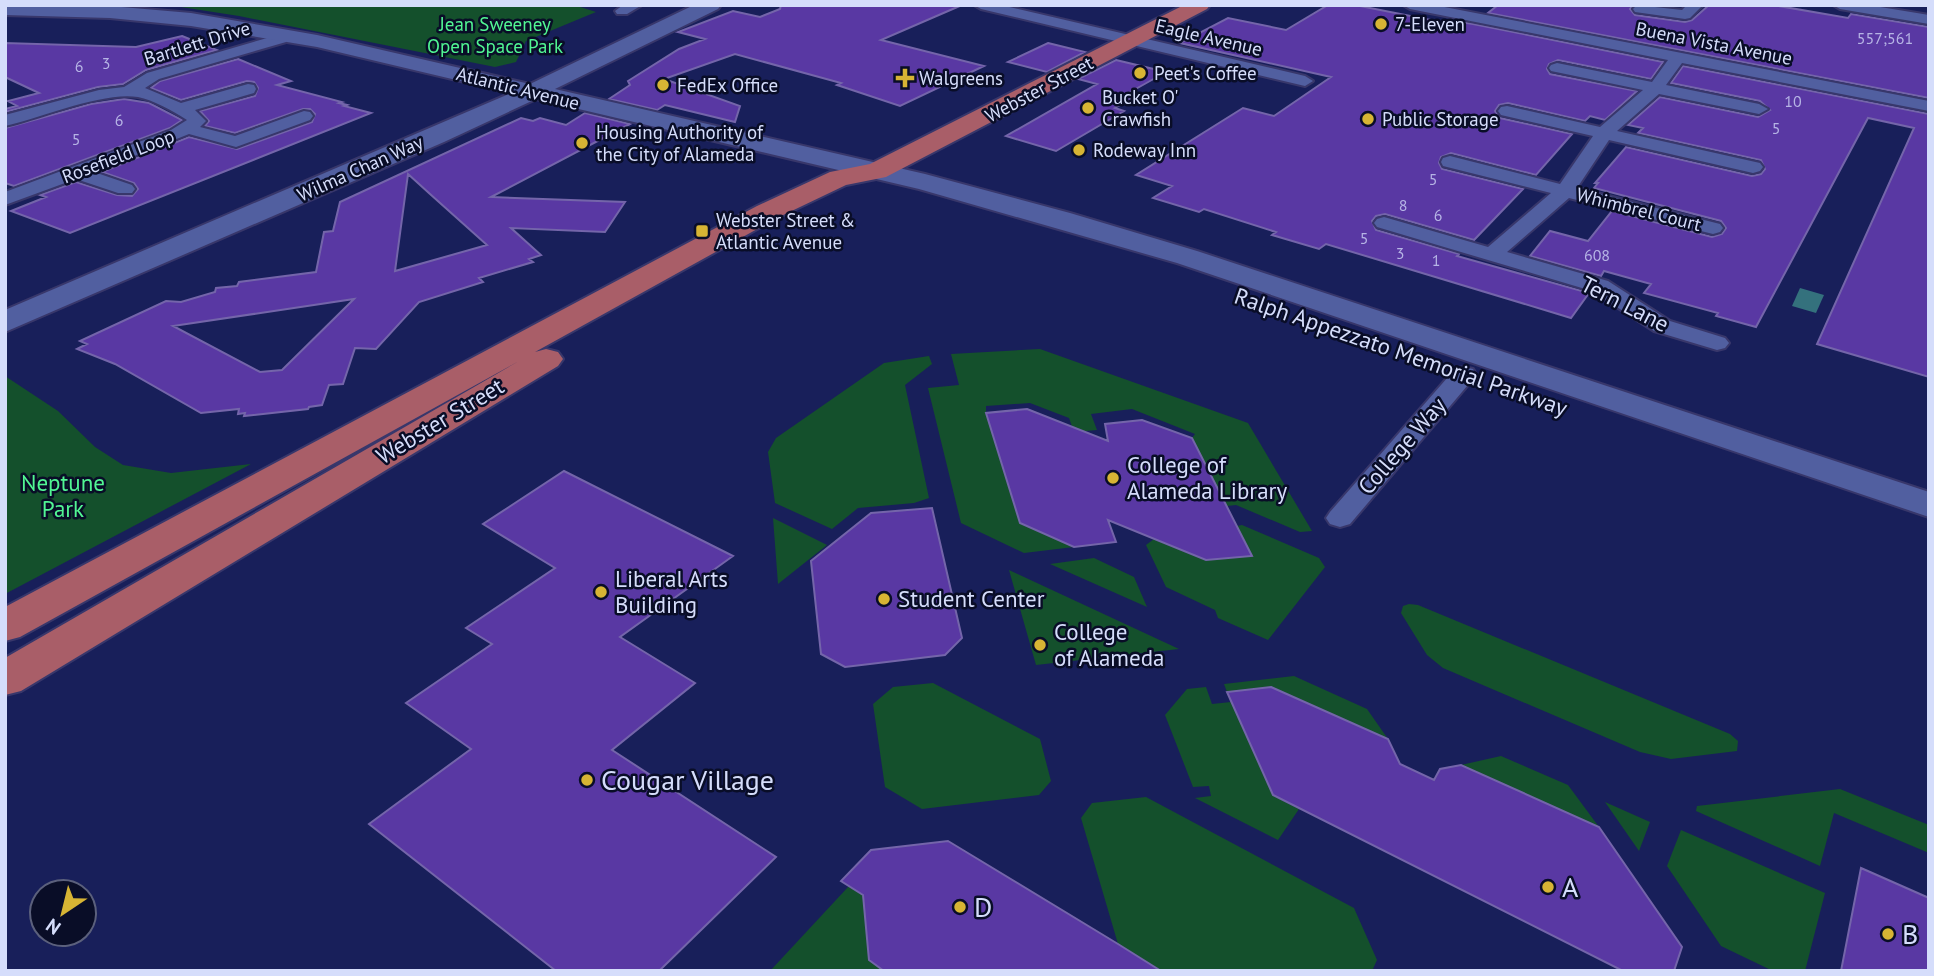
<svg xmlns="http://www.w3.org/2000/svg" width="1934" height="976" viewBox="0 0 1934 976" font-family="'PT Sans',sans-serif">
	<rect width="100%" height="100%" fill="#181f5a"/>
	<path fill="#14502c" d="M168,5H574L596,12L526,41L516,62L495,67L239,16Z
		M1040,349L1248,423L1312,531L1300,532L1236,505L1227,506L1192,438L1195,434L1132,409L1091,414L1097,430L1074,432L1069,418L1030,403L986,406V413L1020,523L1074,547L1024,553L961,523L928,388L959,385L951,354Z
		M929,356L932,364L905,385L929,498L914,503L858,508L832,529L775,503L768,452L776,438L884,363Z
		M5,376L58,411L95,447L123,465L171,473L251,464L5,594Z
		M773,518L827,545L778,584Z
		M1242,525L1319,558L1325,567L1268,640L1218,618L1215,610L1166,587L1146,545L1154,539L1206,560L1252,556L1237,526Z
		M1094,558L1134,577L1147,607L1050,564Z
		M1009,570L1179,649L1036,665Z
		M1409,604L1418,605L1730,734L1738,741L1737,751L1671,759L1640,752L1443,668L1427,655L1401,613L1403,606Z
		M1294,676L1367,709L1388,739L1271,687L1227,692L1224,684Z
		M933,683L1040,739L1051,781L1039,795L922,809L885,787L873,704L893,687Z
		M1206,687L1212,704L1231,702L1273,795L1299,809L1278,840L1195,798L1211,796L1209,786L1193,787L1165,715L1187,689Z
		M1501,756L1568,785L1599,827L1461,765Z
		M1840,789L1929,825V853L1834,813L1820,866L1696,811L1697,806Z
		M1146,797L1354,908L1377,960L1372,971H1162L1118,944L1081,818L1092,803Z
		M1605,802L1650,822L1639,851Z
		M1681,830L1825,893L1805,971H1773L1721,946L1667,866Z
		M849,886L863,895L869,960L884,971H770Z"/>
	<path fill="#34717d" d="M1800,288L1824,295L1816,313L1792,306Z"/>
	<path fill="#5938a3" stroke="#7465aa" stroke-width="2" fill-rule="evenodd" d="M781,5H962L881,40L984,66L900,106L837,85L841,83L735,54L664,79L740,106L735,122L665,105L657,110L609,99L630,85L628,81L679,49L705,39L678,32L733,11L760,17L780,9Z
		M1328,5H1355L1456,25L1460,22L1473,24L1663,62L1651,79L1558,60L1549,64L1547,69L1550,74L1637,91L1605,120L1590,116L1585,121L1508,103L1499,105L1495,111L1500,118L1572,134L1536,175L1451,153L1441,157L1439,163L1442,169L1523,189L1474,240L1385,214L1376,216L1372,221L1376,230L1459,254L1457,256L1589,293L1571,318L1326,244L1319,249L1272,235L1276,232L1204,209L1199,212L1153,198L1172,186L1136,175L1243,108L1274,116L1331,77L1180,43L1228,18L1286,30Z
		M1498,5H1633L1630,9L1635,15L1685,22L1692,20L1709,5H1773L1848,18L1851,14L1929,27V98L1488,13Z
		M182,36L217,50L146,70L123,84L98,87L5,112V109L17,106L8,101L39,93L5,77V43L136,47Z
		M1048,43L1085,52L1047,72L1008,62Z
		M238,59L291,81L277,85L342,102L339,103L347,105L344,106L371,113L70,233L11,211L46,197L40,195L76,182L117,195L132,196L138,189L134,183L102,172L189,137L237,149L312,122L315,114L310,109H303L235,133L205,126L209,121L200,111L255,96L258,88L254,82L247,81L181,100L151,88L160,81Z
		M1116,60L1166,72L1125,95L1131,99L1115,108L1124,111L1056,151L1006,136L1097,84L1078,79Z
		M1683,66L1929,114V377L1817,344L1914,128L1868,118L1756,327L1716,316L1718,313L1644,293L1651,284L1604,271L1601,276L1530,256L1550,231L1588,241L1612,211L1712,237L1722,234L1726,228L1721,221L1594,188L1598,183H1595L1626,147L1752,176L1761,174L1765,169L1761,160L1638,133L1643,128L1628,125L1660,97L1758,117L1770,110L1760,101L1671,83Z
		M124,99L149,103L182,120L170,128L14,186L5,183V128L91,104Z
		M585,113L630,124L491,197L625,202L605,232L511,228L541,255L529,259L533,262L479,278L483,282L419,302L376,349L355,348L343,384L329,385L322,405L309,407L308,409L244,416L245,413L238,414L239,409L201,413L115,364L77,349L87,344L80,341L166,301L181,302L215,292L216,288L237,286L239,282L316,272L324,232L333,231L340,202L521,118L533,121L540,118L566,125ZM408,174L430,194L487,245L395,271ZM354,299L282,370L260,372L173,326Z
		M1027,409L1108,441L1105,424L1142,420L1192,438L1252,556L1206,560L1108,520L1116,542L1074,547L1020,523L986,413Z
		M564,471L733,556L620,637L695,683L612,750L776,857L659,971H556L369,824L471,749L406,703L492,644L466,628L555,568L483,524Z
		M932,508L962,638L945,655L845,667L821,654L811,561L871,513Z
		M1271,687L1388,739L1400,764L1434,780L1440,769L1461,765L1599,827L1682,947L1674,971H1623L1273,795L1227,692Z
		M948,841L1118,944L1161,971H884L869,960L863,895L841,881L871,850Z
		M1861,868L1929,898V971H1841Z"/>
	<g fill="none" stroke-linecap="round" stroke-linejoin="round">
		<defs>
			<path id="street" d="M623,5H642L627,14H617L615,11Z
				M974,5H1001L1305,76L1313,81L1305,86L981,9Z
				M1403,5H1434L1929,101V111L1682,63L1666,85L1759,104L1768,109L1759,114L1659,94L1617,131L1760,163L1763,167L1760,171L1753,173L1609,140L1577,188L1720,224L1723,228L1720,232L1713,234L1569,198L1507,252L1608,281L1670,321L1725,338L1729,343L1725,348L1717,350L1654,331L1592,291L1377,227L1374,223L1377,219L1384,217L1488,247L1551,193L1443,166L1441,162L1443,158L1450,156L1560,184L1593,136L1501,115L1498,111L1501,107L1507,106L1600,127L1643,90L1551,71L1549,68L1551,65L1557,63L1652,82L1668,60L1410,9Z
				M1637,5L1682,10L1687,5H1703L1690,18L1685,19L1635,12L1633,9Z
				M1833,5H1868L1929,15V24L1840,9Z
				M281,34L289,39L286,42L159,79L145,88L181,103L248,84L254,85L256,89L254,93L195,110L206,121L200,127L235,136L304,111L310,112L313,116L310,120L236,147L189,134L94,172L132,185L135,189L132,193H118L76,179L5,205V192L171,130L187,120C173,111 153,100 138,97C104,91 40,118 5,126V115L99,90L124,87L147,73Z
				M1464,367L1473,369L1476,374L1473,379L1350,524L1340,527L1330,524L1326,518L1330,512L1455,369Z"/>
			<path id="secondary" d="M5,5L110,6L191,13L317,35L530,84L694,5H721L718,9L555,89L925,174L1070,213L1197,251L1929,492V517L1177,263L919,189L536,99L444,142L5,332V310L511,93L317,47L191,26L110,18L5,15Z"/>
			<path id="primary" d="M1184,5H1210L1207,9L886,177L846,185L777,218L535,352L546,349L558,352L563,359L558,366L21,691L5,695V658L519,361L20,637L5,641V607L757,206L830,172L870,164Z"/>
		</defs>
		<use href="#street" stroke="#38376b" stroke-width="4"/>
		<use href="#secondary" stroke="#38376b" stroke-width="4"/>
		<use href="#primary" stroke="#38376b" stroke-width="4"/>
		<use href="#street" fill="#515fa0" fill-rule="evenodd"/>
		<use href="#secondary" fill="#515fa0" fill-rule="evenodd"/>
		<use href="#primary" fill="#a95e68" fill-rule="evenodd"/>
	</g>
	<g fill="#d7b434" stroke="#090d27" stroke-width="2.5">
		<circle cx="1381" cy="24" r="7"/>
		<circle cx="1140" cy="73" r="7"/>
		<path d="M901.5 67.5h7v7h7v7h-7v7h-7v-7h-7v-7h7z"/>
		<circle cx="663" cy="85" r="7"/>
		<circle cx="1088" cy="108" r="7"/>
		<circle cx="1368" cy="119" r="7"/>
		<circle cx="582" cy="143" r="7"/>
		<circle cx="1079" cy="150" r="7"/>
		<rect x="695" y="224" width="14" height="14" rx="3.5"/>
		<circle cx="1113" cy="478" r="7"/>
		<circle cx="601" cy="592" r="7"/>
		<circle cx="884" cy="599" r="7"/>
		<circle cx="1040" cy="645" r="7"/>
		<circle cx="587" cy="780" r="7"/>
		<circle cx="1548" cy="887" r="7"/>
		<circle cx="960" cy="907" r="7"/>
		<circle cx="1888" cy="934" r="7"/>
	</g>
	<g text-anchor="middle" stroke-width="5" stroke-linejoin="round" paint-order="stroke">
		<g font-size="16" fill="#b6b4e5">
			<text x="1885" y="44">557;561</text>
			<text x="106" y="69">3</text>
			<text x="79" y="72">6</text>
			<text x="1793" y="107">10</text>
			<text x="119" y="126">6</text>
			<text x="1776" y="134">5</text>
			<text x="76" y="145">5</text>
			<text x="1433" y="185">5</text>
			<text x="1403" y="211">8</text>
			<text x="1438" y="221">6</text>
			<text x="1364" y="244">5</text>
			<text x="1400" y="259">3</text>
			<text x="1597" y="261">608</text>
			<text x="1436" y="266">1</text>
		</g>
		<g font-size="19" fill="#51f693" stroke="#090d27">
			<text x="495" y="31">Jean Sweeney<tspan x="495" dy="22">Open Space Park</tspan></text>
		</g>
		<g font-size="19" fill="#d5ddfb" stroke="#090d27" text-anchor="start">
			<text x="1395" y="31">7-Eleven</text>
			<text x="1154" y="80">Peet's Coffee</text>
			<text x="919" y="85">Walgreens</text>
			<text x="677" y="92">FedEx Office</text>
			<text x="1102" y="104">Bucket O'<tspan x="1102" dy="22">Crawfish</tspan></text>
			<text x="1382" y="126">Public Storage</text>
			<text x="596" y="139">Housing Authority of<tspan x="596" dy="22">the City of Alameda</tspan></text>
			<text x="1093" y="157">Rodeway Inn</text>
			<text x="716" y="227">Webster Street &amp;<tspan x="716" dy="22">Atlantic Avenue</tspan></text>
		</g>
		<g font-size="19" fill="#d5ddfb" stroke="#090d27">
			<text transform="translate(1209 37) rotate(13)" y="7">Eagle Avenue</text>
			<text transform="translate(197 43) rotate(-17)" y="7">Bartlett Drive</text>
			<text transform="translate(1714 43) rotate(11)" y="7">Buena Vista Avenue</text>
			<text transform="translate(518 88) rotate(14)" y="7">Atlantic Avenue</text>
			<text transform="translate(1039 89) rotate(-28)" y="7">Webster Street</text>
			<text transform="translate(118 156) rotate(-21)" y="7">Rosefield Loop</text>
			<text transform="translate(360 168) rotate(-24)" y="7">Wilma Chan Way</text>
			<text transform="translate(1639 209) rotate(14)" y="7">Whimbrel Court</text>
		</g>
		<g font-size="23" fill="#d5ddfb" stroke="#090d27">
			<text transform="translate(1625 304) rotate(27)" y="8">Tern Lane</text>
			<text transform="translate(1401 352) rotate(19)" y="8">Ralph Appezzato Memorial Parkway</text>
			<text transform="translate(440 421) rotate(-31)" y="8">Webster Street</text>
			<text transform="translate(1402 446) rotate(-49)" y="8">College Way</text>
		</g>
		<g font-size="23" fill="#d5ddfb" stroke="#090d27" text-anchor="start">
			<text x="1127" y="473">College of<tspan x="1127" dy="26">Alameda Library</tspan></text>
			<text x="615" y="587">Liberal Arts<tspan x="615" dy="26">Building</tspan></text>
			<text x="898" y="607">Student Center</text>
			<text x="1054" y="640">College<tspan x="1054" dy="26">of Alameda</tspan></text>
		</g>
		<g font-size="23" fill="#51f693" stroke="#090d27">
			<text x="63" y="491">Neptune<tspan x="63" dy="26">Park</tspan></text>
		</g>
		<g font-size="28" fill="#d5ddfb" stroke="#090d27" text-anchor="start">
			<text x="601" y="790">Cougar Village</text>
			<text x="1562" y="897">A</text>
			<text x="974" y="917">D</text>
			<text x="1902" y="944">B</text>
		</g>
	</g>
	<rect width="1934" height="976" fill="none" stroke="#d5ddfb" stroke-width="14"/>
	<g transform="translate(63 913) rotate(215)"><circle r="33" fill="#090d27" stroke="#5b607c" stroke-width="2"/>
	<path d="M0-5L12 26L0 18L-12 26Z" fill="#d7b434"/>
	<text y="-10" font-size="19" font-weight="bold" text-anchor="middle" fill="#d5ddfb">N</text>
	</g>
</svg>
